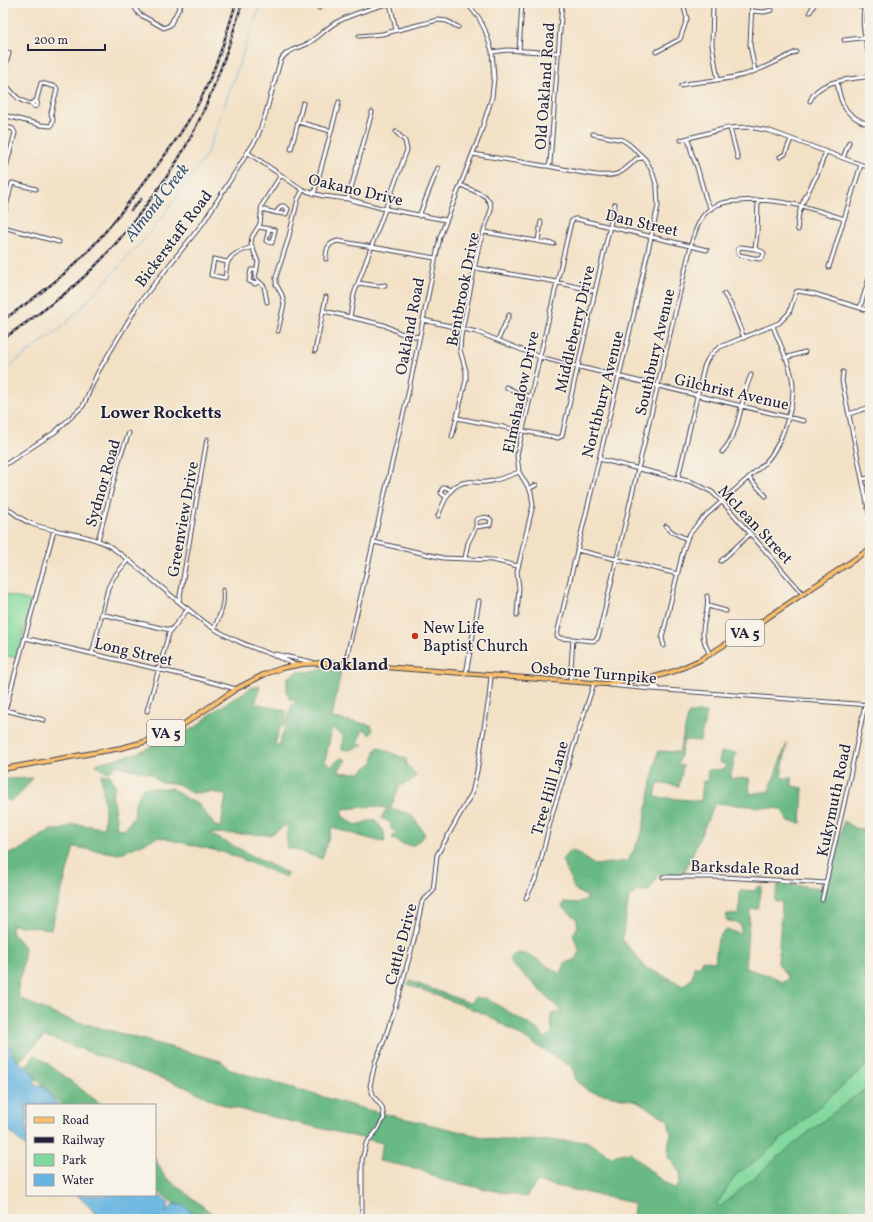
<svg xmlns="http://www.w3.org/2000/svg" width="873" height="1222" viewBox="0 0 873 1222" font-family="Vollkorn,serif">
	<rect width="100%" height="100%" fill="#f7f3e8"/>
	<filter id="ink" filterUnits="userSpaceOnUse"><feTurbulence type="fractalNoise" baseFrequency=".025" numOctaves="2"/><feDisplacementMap in="SourceGraphic" scale="8" xChannelSelector="R" yChannelSelector="G"/><feConvolveMatrix kernelMatrix="1 2 1 2 8 2 1 2 1" color-interpolation-filters="sRGB"/></filter>
	<filter id="wash" filterUnits="userSpaceOnUse"><feTurbulence type="fractalNoise" baseFrequency=".012" numOctaves="4" result="noise"/><feDisplacementMap in="SourceGraphic" scale="16" xChannelSelector="R" yChannelSelector="G"/><feGaussianBlur stdDeviation="0.9" result="paint"/><feColorMatrix in="noise" values="0 0 0 0 0 0 0 0 0 0 0 0 0 0 0 0 0 1.4 0 .05"/><feComposite in="paint" operator="in"/></filter>
	<g filter="url(#wash)">
		<rect width="100%" height="100%" fill="#f3e1c6"/>
		<path fill="#82d99d" stroke="#527e6c" d="M3,594L32,601L17,658L3,655Z
			M870,1062V1086C817,1123 768,1165 720,1208L717,1204L737,1173L756,1161Z"/>
		<path fill="#69b984" stroke="#466e60" d="M321,668L341,670L332,718L371,725L373,730L370,735L364,729L357,742L364,745L349,750L342,749L343,735L332,728L325,762L331,766L341,758L346,760L338,771L343,773H360L373,762L375,751L378,747L406,759L407,766L417,775L410,782L400,785L390,809L411,814C415,822 421,826 425,835L413,846L402,844L392,838L396,832L391,829V823L381,818L387,808L373,806L343,809L342,816L356,825L375,819L384,832L385,842L378,841L332,828L322,859L286,847L288,824L270,835L208,833L287,873L286,877L226,853L158,837L119,854L74,847L51,929L11,925L13,934L25,948L22,972L18,982L19,998L61,1017L221,1061L231,1070L364,1109L496,1140L586,1141L611,1156L630,1152L657,1177L675,1189L679,1184L680,1172L668,1157L669,1142L671,1134L668,1120L637,1101L588,1091L576,1080L572,1067L485,1014L407,984L410,981L470,1003L474,998H486L538,1030L545,1038L552,1033L551,1014L562,1012L532,982L513,966L509,960L511,956L518,953L530,955L560,974L566,963L575,959L580,952L573,935L578,926L576,918L562,907L564,902L578,903L589,898L575,890L562,860L570,850L580,854L588,861L595,865L627,861L634,850L642,832L658,751L679,752L689,713H707L700,741L684,740L678,765L683,766L679,786L658,783L655,797L701,801L703,781L707,782L708,770L725,769L726,765L719,762L721,752L736,753L730,779L749,778L750,794L769,791L787,743L781,777L788,779L792,776V786L803,788L801,823L787,821L782,809L715,803L683,875H658L649,891H637L629,898L622,939L646,968L675,981L682,986L692,979L694,966H701L702,960L715,962L718,938L725,930L741,933L740,924L726,920L727,914L739,915L740,890L755,891L757,887L762,886L758,909H750L745,968L774,977L781,982L786,981L788,978L778,963L782,903L774,900L779,883L827,889L844,821L854,828L864,829L870,812V1062L756,1161L737,1173L717,1204L720,1207C768,1165 817,1123 870,1086V1219H633L634,1203L537,1182L526,1197L441,1180L420,1169L379,1161L383,1143L230,1107L216,1102L188,1088L45,1036L19,1061C17,1059 13,1056 12,1053C10,1047 10,1044 3,1040V855L18,851L32,841L51,830H61L74,824L104,828L105,810L101,774L110,775L115,785L112,797L115,806L114,813L117,818L116,828L125,829L134,816L135,804L142,788H171L188,800L197,802L215,826L221,827L226,795L213,792L191,793C180,783 174,783 159,782L151,774L116,765L109,772L100,769L96,765L98,763L134,754L167,740L196,727L214,711L251,688L260,686L255,705L259,704L286,711L285,722L279,730L275,745H279L292,705L296,702V700H290L287,693V678L297,672L317,671Z
			M33,778L18,796L10,801L3,798V779Z
			M35,1054L102,1105H61L26,1067Z
			M155,1158L164,1176L219,1219H200L195,1213L172,1202L155,1189Z"/>
		<path fill="#66b5e1" stroke="#446c8e" d="M3,1040C12,1045 9,1048 13,1055C19,1064 30,1068 36,1078L34,1085H42L44,1087L58,1105H27V1148L3,1125Z
			M155,1193L169,1202L166,1213L174,1204C183,1205 189,1207 193,1215L196,1214L202,1219H102L77,1195H155Z"/>
		<g fill="none" stroke-linecap="round" stroke-linejoin="round">
			<path stroke="#66b5e1" stroke-width="1" d="M3,371L65,325L152,231L207,154L261,3"/>
		</g>
	</g>
	<g filter="url(#ink)">
		<g fill="none" stroke-linecap="round" stroke-linejoin="round">
			<defs>
				<path id="minor" d="M132,3L139,14L164,28L170,25L182,3
					M390,3L396,30
					M713,3L712,45L718,80
					M752,3L750,45L755,71
					M849,3L864,8
					M866,3C859,20 867,44 870,61
					M319,8L321,3
					M752,11L764,12L772,10
					M810,12L815,3
					M359,36L382,34L438,20L447,21L458,27
					M844,40L870,37
					M519,51L522,3
					M492,52L507,50L559,53
					M656,52L680,39L687,19L683,3
					M3,75L9,53
					M3,82C14,93 16,101 32,104
					M837,82C841,107 846,116 870,125
					M681,86L685,84C706,81 727,80 747,74C765,68 780,60 796,52
					M810,101C818,79 850,80 870,76
					M32.5 104a2.5 2.5 0 1 1 5 0a2.5 2.5 0 1 1-5 0Z
					M3,115L41,125L51,126L53,120L51,113L57,89L56,87L41,83L36,102
					M298,122L331,131
					M3,126L13,129L15,133L6,167L3,170
					M730,128L738,159
					M593,134L623,140L630,145L645,159L652,171L657,187L658,206L633,318L558,630L557,636L560,638L593,641L597,639L599,634L692,241C696,230 699,217 710,209C718,203 729,201 739,201C777,197 809,207 844,219
					M688,138L692,154L697,167L706,199L711,209
					M681,140L727,128L749,127L770,131L870,168
					M291,149L303,103
					M247,152L303,190L323,196L348,199L381,208L446,220
					M473,154L545,166H548L550,163L562,3
					M780,157L785,154L791,139
					M843,158L849,142
					M548,166C565,169 605,180 619,173C627,169 631,164 636,159L643,158
					M3,194L9,196
					M314,194L339,102
					M348,199L372,112
					M261,209C269,211 278,214 286,214L288,209L284,206H281L276,213
					M419,216L438,168
					M3,218L12,183L36,189
					M3,227L59,242
					M259,227L275,230L272,243L266,241L269,229
					M798,230C795,212 809,190 817,175C820,167 823,159 826,152
					M484,232L554,244
					M538,241L541,222
					M755,249L763,252L764,254L762,258L759,259L739,255L738,252V249L741,247L755,249L757,233L758,200
					M326,259C326,249 328,243 338,241L435,258
					M227,262L214,259L211,275L225,278C226,273 226,266 228,262C232,253 245,250 252,247
					M829,267L861,165
					M475,268L551,281L595,291
					M257,270H251L249,281L255,284L258,282
					M358,283L379,286L385,285
					M724,294L731,305L744,338
					M267,302L264,286L255,278L258,262L251,244L252,237L260,224L262,205L281,175
					M860,308L870,275
					M324,311L384,325L400,333L419,337
					M350,317L354,294L407,150L405,141L396,132
					M423,320L477,332L540,357L559,362L804,421
					M278,331L284,304L282,295L276,284V277L288,240L298,199L303,190
					M498,340L509,315
					M315,351L326,297
					M785,358L805,352
					M843,372L842,381L870,518
					M506,387L518,393L531,397
					M849,414L870,407
					M457,418L554,437L558,438L562,436L615,204
					M452,437L466,380V371L460,350L461,336L479,245L491,210L490,203L485,196L461,185
					M722,452C742,430 739,401 751,375
					M599,459L692,482L712,492L728,508L803,594
					M3,466L55,432L83,406L98,372L139,303L203,223L257,138L265,116L280,62C285,50 297,49 307,44C318,38 326,28 337,22C354,13 372,8 390,3
					M678,478L704,367C707,358 712,352 720,347L779,323L789,313L796,292L798,291L815,294L870,311
					M749,478L766,496
					M862,479L870,478
					M529,489L536,485
					M446,497L441,493L442,489L445,487L451,490
					M3,505C13,512 21,520 32,524C56,533 85,533 108,545C145,570 176,603 213,628C237,643 263,651 288,661L295,665
					M438,516C444,502 449,484 467,482C473,481 479,483 486,482C497,481 508,476 519,472
					M666,526L672,532L687,539
					M98,540L121,454L129,433
					M374,542L443,558L492,560L518,566
					M577,550L678,574
					M465,558L468,543L476,527V520C480,517 487,516 491,520L490,525L476,527
					M721,561L750,534
					M707,596C710,609 702,621 703,634C703,641 707,648 710,655
					M179,602L207,439
					M708,606L726,611
					M101,614L170,630
					M517,615L519,588L517,572L533,505L531,492L519,472L517,455L571,222L574,219H577L707,250
					M214,628C220,616 225,604 223,590
					M25,638L200,679L236,689
					M664,646L662,638L683,551L688,536L701,520L765,463C781,446 797,402 792,378C789,360 779,343 773,326
					M92,654L108,588L113,578L128,560
					M275,654L312,662
					M345,664L408,394L440,237L480,135L492,97L494,78L492,51L485,30L479,18L467,3
					M466,674L479,601
					M651,678L653,686L658,688
					M570,682L573,639
					M609,685L652,689L870,705
					M5,710L44,720
					M147,711L169,633L188,609
					M3,718L54,530
					M663,877H724L826,883
					M526,898L537,876L553,811L594,683
					M822,900L844,804L865,705
					M362,1219V1160L366,1144L378,1129L384,1118L382,1107L374,1097L370,1086L375,1063L385,1038L399,995L414,940L422,902L433,891L437,855L472,793L477,771L489,698L491,676"/>
				<path id="major" d="M3,769L121,748L144,742L181,726L236,689L265,674L282,668L303,664L322,663L345,664L605,684L651,678L675,671L700,660L752,628L870,549"/>
			</defs>
			<use href="#minor" stroke="#413f50" stroke-width="5"/>
			<use href="#major" stroke="#413f50" stroke-width="6"/>
			<use href="#minor" stroke="#fff" stroke-width="3"/>
			<use href="#major" stroke="#f8bf6c" stroke-width="4"/>
			<defs>
				<path id="rail" d="M131,210L141,199
					M3,320C34,299 64,277 90,249C112,226 130,200 149,176C170,149 190,122 204,92C218,63 227,33 236,3
					M3,339C28,321 53,305 76,284C99,264 119,241 137,217C155,194 173,170 187,144C212,99 228,52 242,3"/>
			</defs>
			<use href="#rail" stroke="#22223b" stroke-width="2.5"/>
			<use href="#rail" stroke="#f7f3e8" stroke-width="1" stroke-dasharray="3" stroke-linecap="butt"/>
		</g>
	</g>
	<circle fill="#c8321e" stroke="#f7f3e8" stroke-width="1.5" cx="415" cy="636" r="4"/>
	<g text-anchor="middle" stroke-width="3" stroke-linejoin="round" paint-order="stroke">
		<g fill="#f7f3e8" stroke="#62616f" stroke-width="1">
			<rect x="726" y="620" width="38" height="26" rx="3"/>
			<rect x="147" y="720" width="38" height="26" rx="3"/>
		</g>
		<g font-size="15" font-weight="bold" fill="#22223b">
			<text x="745" y="638">VA 5</text>
			<text x="166" y="738">VA 5</text>
		</g>
		<g font-size="16" fill="#22223b" stroke="#f7f3e8">
			<text transform="translate(544 86) rotate(-86)" y="6">Old Oakland Road</text>
			<text transform="translate(356 189) rotate(13)" y="6">Oakano Drive</text>
			<text transform="translate(642 222) rotate(13)" y="6">Dan Street</text>
			<text transform="translate(173 238) rotate(-53)" y="6">Bickerstaff Road</text>
			<text transform="translate(462 289) rotate(-79)" y="6">Bentbrook Drive</text>
			<text transform="translate(409 326) rotate(-79)" y="6">Oakland Road</text>
			<text transform="translate(574 329) rotate(-77)" y="6">Middleberry Drive</text>
			<text transform="translate(654 352) rotate(-77)" y="6">Southbury Avenue</text>
			<text transform="translate(732 391) rotate(13)" y="6">Gilchrist Avenue</text>
			<text transform="translate(520 392) rotate(-78)" y="6">Elmshadow Drive</text>
			<text transform="translate(602 394) rotate(-76)" y="6">Northbury Avenue</text>
			<text transform="translate(102 483) rotate(-74)" y="6">Sydnor Road</text>
			<text transform="translate(182 519) rotate(-80)" y="6">Greenview Drive</text>
			<text transform="translate(756 524) rotate(47)" y="6">McLean Street</text>
			<text transform="translate(134 651) rotate(13)" y="6">Long Street</text>
			<text transform="translate(594 672) rotate(5)" y="6">Osborne Turnpike</text>
			<text transform="translate(549 788) rotate(-74)" y="6">Tree Hill Lane</text>
			<text transform="translate(833 800) rotate(-78)" y="6">Kukymuth Road</text>
			<text transform="translate(745 867) rotate(2)" y="6">Barksdale Road</text>
			<text transform="translate(400 944) rotate(-75)" y="6">Cattle Drive</text>
		</g>
		<g font-size="16" fill="#22223b" stroke="#f7f3e8" text-anchor="start">
			<text x="423" y="633">New Life<tspan x="423" dy="18">Baptist Church</tspan></text>
		</g>
		<g font-size="17" font-style="italic" fill="#3a5575" stroke="#f7f3e8">
			<text transform="translate(156 202) rotate(-52)" y="6">Almond Creek</text>
		</g>
		<g font-size="17" font-weight="bold" fill="#22223b" stroke="#f7f3e8">
			<text x="161" y="418">Lower Rocketts</text>
			<text x="354" y="670">Oakland</text>
		</g>
	</g>
	<rect width="873" height="1222" fill="none" stroke="#f7f3e8" stroke-width="16"/>
	<rect x="26" y="1104" width="130" height="92" fill="#f7f3e8" stroke="#a29fa3"/>
	<rect x="34" y="1117" width="20" height="6" fill="#f8bf6c" stroke="#a29fa3"/>
	<text x="62" y="1124" font-size="12" fill="#22223b">Road</text>
	<rect x="34" y="1137" width="20" height="6" fill="#22223b" stroke="#a29fa3"/>
	<text x="62" y="1144" font-size="12" fill="#22223b">Railway</text>
	<rect x="34" y="1154" width="20" height="12" fill="#82d99d" stroke="#a29fa3"/>
	<text x="62" y="1164" font-size="12" fill="#22223b">Park</text>
	<rect x="34" y="1174" width="20" height="12" fill="#66b5e1" stroke="#a29fa3"/>
	<text x="62" y="1184" font-size="12" fill="#22223b">Water</text>
	<path d="M28 44v6h77v-6" fill="none" stroke="#22223b" stroke-width="2"/>
	<text x="34" y="44" font-size="12" fill="#22223b" stroke="#f7f3e8" stroke-width="3" paint-order="stroke">200 m</text>
</svg>
